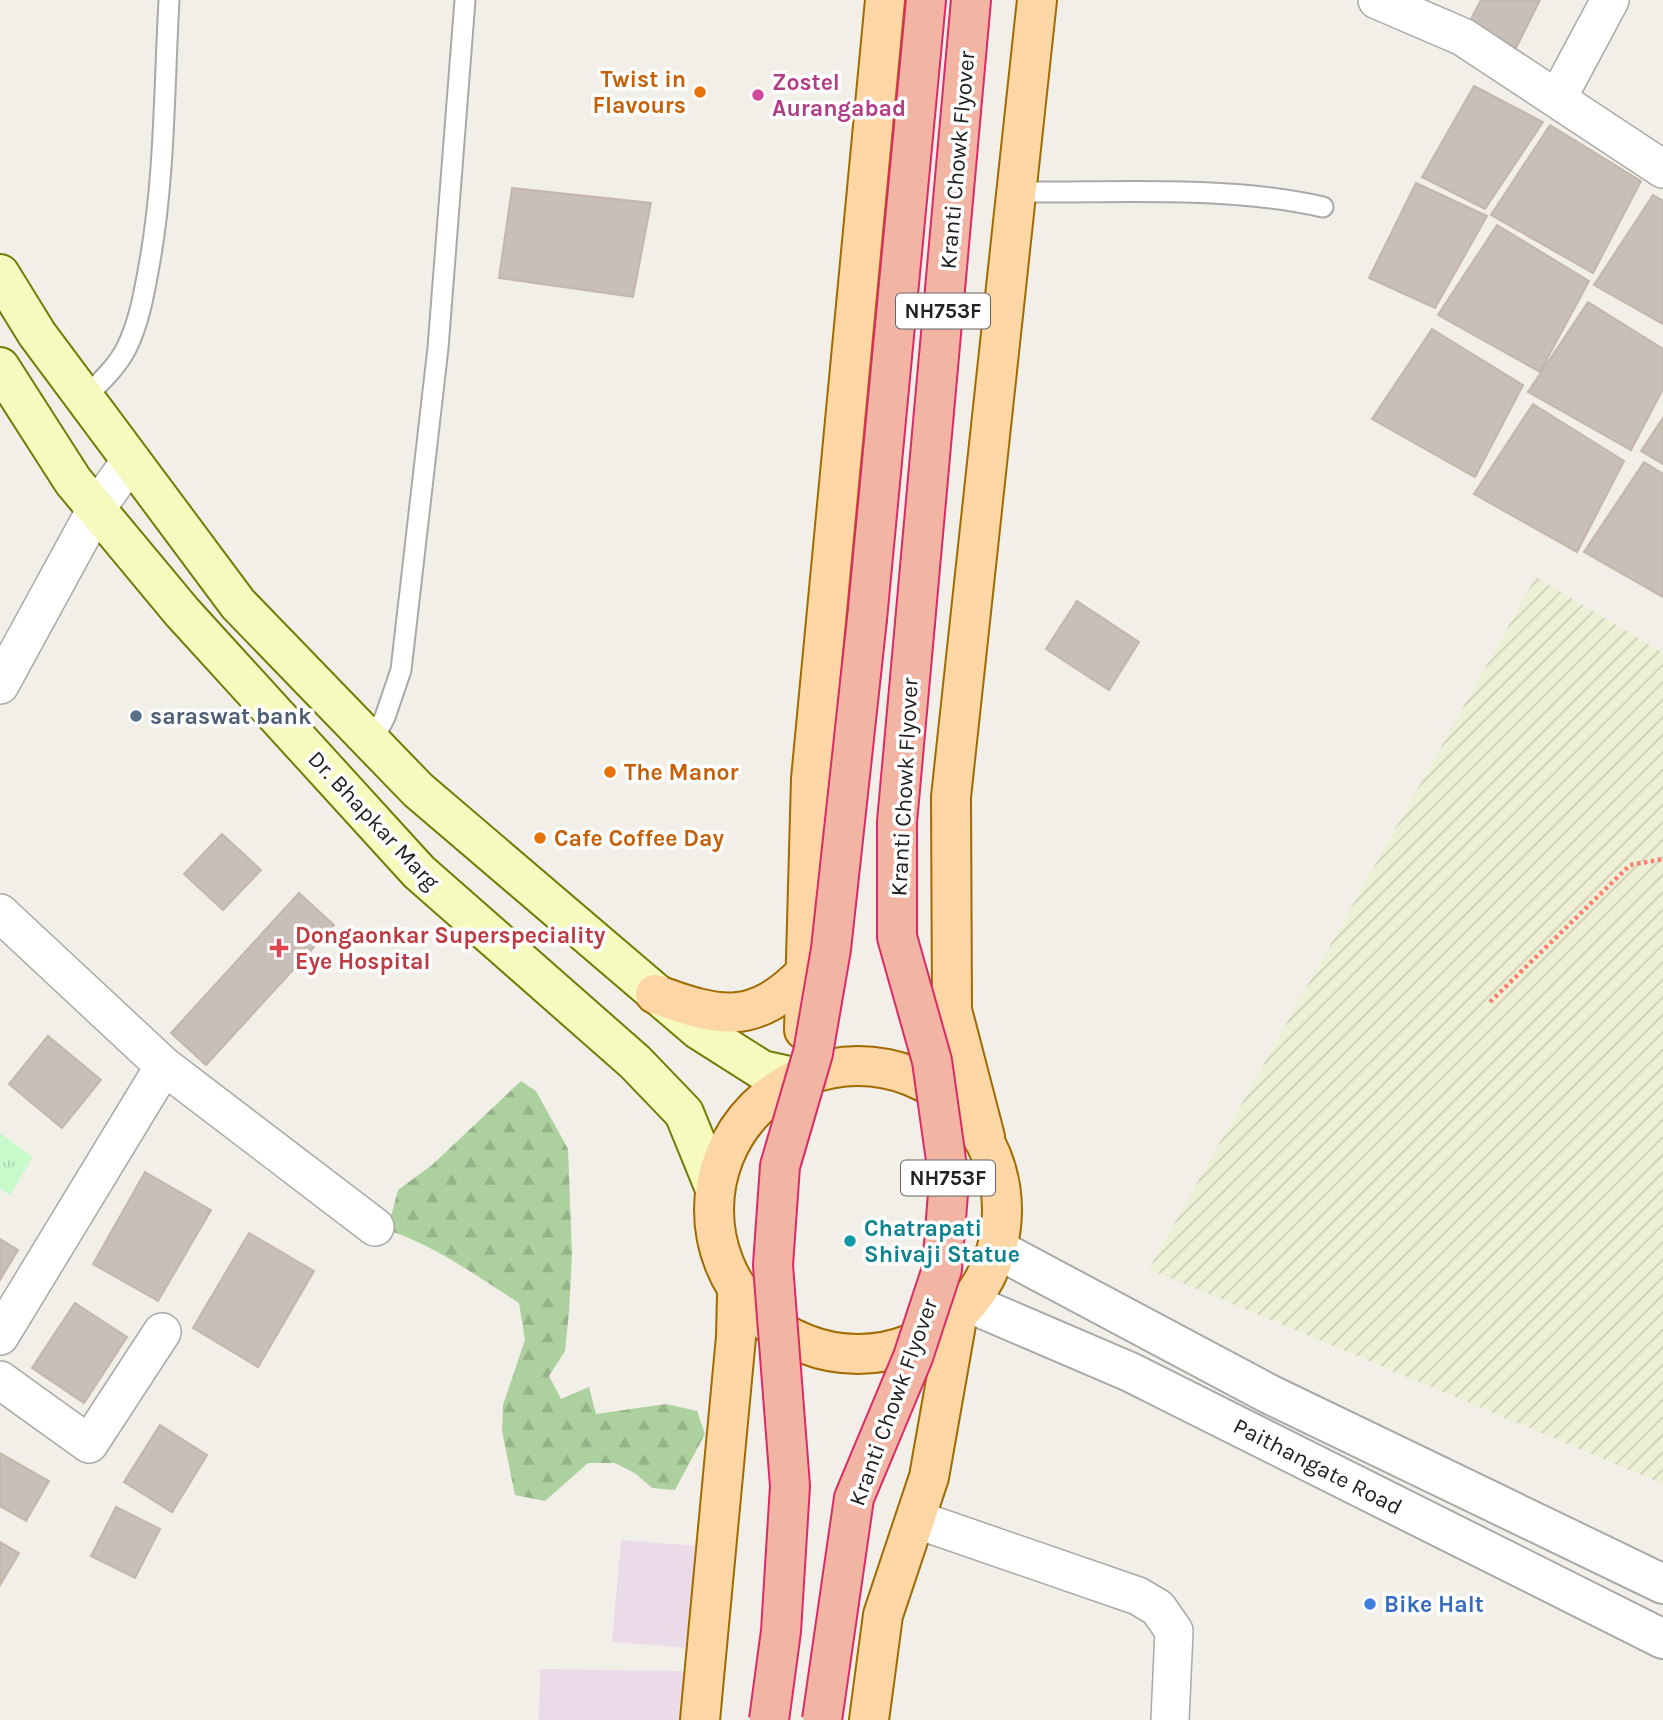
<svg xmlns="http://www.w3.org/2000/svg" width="1663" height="1720" viewBox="0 0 1663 1720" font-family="Karla,sans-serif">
	<defs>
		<pattern id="farmland-furrows" width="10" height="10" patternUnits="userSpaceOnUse" patternTransform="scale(1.75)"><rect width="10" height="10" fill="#eef0d5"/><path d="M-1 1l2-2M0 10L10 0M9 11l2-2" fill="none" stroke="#ccceb7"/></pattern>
		<pattern id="forest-firs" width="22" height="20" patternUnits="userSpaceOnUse" patternTransform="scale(1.75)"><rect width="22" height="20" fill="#add19e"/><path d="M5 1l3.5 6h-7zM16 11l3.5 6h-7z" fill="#95b388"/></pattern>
		<pattern id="park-tufts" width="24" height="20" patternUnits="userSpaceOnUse" patternTransform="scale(1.75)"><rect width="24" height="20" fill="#c8facc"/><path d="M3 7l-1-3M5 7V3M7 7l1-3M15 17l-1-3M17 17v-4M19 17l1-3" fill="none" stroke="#acd6af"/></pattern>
	</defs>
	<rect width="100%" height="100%" fill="#f2efe9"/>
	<path fill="#ebdbe8" d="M621,1540L697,1546L688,1648L612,1642Z
		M540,1669L684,1671L683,1720H539Z"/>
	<path fill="url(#farmland-furrows)" d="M1536,577L1663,653V1484L1149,1269Z"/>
	<path fill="url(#forest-firs)" d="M521,1081L536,1091L568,1149L572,1254L569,1312L565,1351L549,1376L561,1399L589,1387L596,1414L666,1404L697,1411L705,1434L675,1490L652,1488L636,1474L615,1463H588L545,1501L515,1495L502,1431L503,1405L525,1340L519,1303C478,1277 439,1248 393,1232L391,1216L398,1190L432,1165Z"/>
	<path fill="url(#park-tufts)" d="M0,1133L33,1157L10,1195L0,1189Z"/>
	<path fill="#c7bfb8" stroke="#c4b6ab" stroke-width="2" d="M1481,0H1540L1511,58L1463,34Z
		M1474,86L1543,122L1485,209L1422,177Z
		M1550,125L1641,181L1593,273L1491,215Z
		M1416,183L1487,216L1435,308L1369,278Z
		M512,188L651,203L633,297L499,278Z
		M1653,195L1663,201V324L1594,285Z
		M1497,225L1589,281L1540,372L1438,315Z
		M1588,302L1663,349V389L1631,450L1528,392Z
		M1432,329L1523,385L1475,477L1372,419Z
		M1533,404L1624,461L1577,552L1474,494Z
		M1663,418V464L1641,451Z
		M1644,462L1663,474V597L1584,552Z
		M1077,601L1139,642L1109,690L1046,649Z
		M222,834L261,870L223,910L184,874Z
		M299,893L334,925L206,1065L171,1033Z
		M48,1036L101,1080L62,1128L9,1084Z
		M145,1172L211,1210L158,1301L93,1264Z
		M249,1233L314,1271L258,1367L193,1328Z
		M0,1239L18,1250L0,1280Z
		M75,1303L127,1337L84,1403L32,1368Z
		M160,1425L207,1455L172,1512L124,1482Z
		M0,1453L49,1481L26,1521L0,1506Z
		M116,1507L160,1529L135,1578L91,1556Z
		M0,1542L19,1553L0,1585Z"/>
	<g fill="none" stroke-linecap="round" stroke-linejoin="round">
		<defs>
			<path id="service" d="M1016,192C1115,193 1227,185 1323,207
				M85,398C100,382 116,368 126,349C139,323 144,294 149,266C165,179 164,89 169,0
				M372,742L385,717L401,670L438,348L465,0"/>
			<path id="minor" d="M1377,0L1463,37L1663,169
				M1557,99L1610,0
				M0,685L96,509L131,460
				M0,913L164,1066L375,1227
				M0,1336L164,1066
				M0,1380L89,1444L162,1332
				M915,1519L1138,1596L1158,1608L1174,1631L1170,1720"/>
			<path id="tertiary" d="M997,1249L1269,1394L1663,1584
				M969,1303L1130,1372L1663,1639"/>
			<path id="secondary" d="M0,274L37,334L238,604L418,790L699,1030L762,1070L794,1077
				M0,367L73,481L182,612L419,872L635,1062L684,1113L713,1184"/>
			<path id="primary" d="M655,994C720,1018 754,1026 806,972
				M804,1030L811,779L885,0
				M714 1210a144 144 0 1 1 288 0a144 144 0 1 1-288 0Z
				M985,1137L952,1010L951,797L1037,0
				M700,1720L736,1337L737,1293
				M869,1720L883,1615L929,1477L958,1313"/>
			<path id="trunk" d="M867,619L926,0
				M915,623L971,0"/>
		</defs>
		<use href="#service" stroke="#a9a9a9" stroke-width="23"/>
		<use href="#minor" stroke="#a9a9a9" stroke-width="40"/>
		<use href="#tertiary" stroke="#a9a9a9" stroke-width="42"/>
		<use href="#secondary" stroke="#707d05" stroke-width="42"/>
		<use href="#primary" stroke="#a06b00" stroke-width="42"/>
		<use href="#trunk" stroke="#dc2a67" stroke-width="42"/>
		<path stroke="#fa8072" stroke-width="4.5" stroke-dasharray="3.5 3.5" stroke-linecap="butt" d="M1490,1002L1630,865L1663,859"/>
		<use href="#service" stroke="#fff" stroke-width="19"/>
		<use href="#minor" stroke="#fff" stroke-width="37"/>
		<use href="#tertiary" stroke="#fff" stroke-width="38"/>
		<use href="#secondary" stroke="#f7fabf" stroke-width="38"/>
		<use href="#primary" stroke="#fcd6a4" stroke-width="38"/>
		<use href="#trunk" stroke="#f2b4a3" stroke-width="38"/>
		<defs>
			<path id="trunk-bridge" d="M769,1720L781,1631L790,1486L773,1265L780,1166L813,1053L831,949L867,619
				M822,1720L854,1498L913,1357L942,1269L949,1181L932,1061L897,937V822L915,623"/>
		</defs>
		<use href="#trunk-bridge" stroke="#dc2a67" stroke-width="42" stroke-linecap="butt"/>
		<use href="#trunk-bridge" stroke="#f2b4a3" stroke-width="38"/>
	</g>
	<g fill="#e8710a" stroke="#fff" stroke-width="2.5">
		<circle cx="700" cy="92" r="7"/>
		<circle cx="610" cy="772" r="7"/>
		<circle cx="540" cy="838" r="7"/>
	</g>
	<circle fill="#d1479c" stroke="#fff" stroke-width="2.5" cx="758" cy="95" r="7"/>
	<circle fill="#5c6f8a" stroke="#fff" stroke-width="2.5" cx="136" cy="716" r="7"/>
	<path fill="#e0444e" stroke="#fff" stroke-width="2.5" d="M275.5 937.5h7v7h7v7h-7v7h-7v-7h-7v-7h7z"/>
	<circle fill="#0f9aa8" stroke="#fff" stroke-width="2.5" cx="850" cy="1241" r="7"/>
	<circle fill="#3f7fe0" stroke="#fff" stroke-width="2.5" cx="1370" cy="1604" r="7"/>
	<g text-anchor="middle" stroke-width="7" stroke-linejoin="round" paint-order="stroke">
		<g fill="#fff" stroke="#646464" stroke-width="2">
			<rect x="896" y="293.5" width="94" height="35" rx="5"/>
			<rect x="901" y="1160.5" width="94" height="35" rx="5"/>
		</g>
		<g font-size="21" font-weight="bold" fill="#222">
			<text x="943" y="318">NH753F</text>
			<text x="948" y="1185">NH753F</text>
		</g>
		<g font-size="23" font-weight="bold" fill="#c56008" stroke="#fff" text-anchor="start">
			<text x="686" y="87" text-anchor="end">Twist in<tspan x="686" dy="26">Flavours</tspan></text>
			<text x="624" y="780">The Manor</text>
			<text x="554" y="846">Cafe Coffee Day</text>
		</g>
		<g font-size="23" font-weight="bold" fill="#b23c85" stroke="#fff" text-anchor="start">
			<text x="772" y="90">Zostel<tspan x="772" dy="26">Aurangabad</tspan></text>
		</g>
		<g font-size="23" fill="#222" stroke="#fff">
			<text transform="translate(957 160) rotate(-85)" y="8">Kranti Chowk Flyover</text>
			<text transform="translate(904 787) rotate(-87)" y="8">Kranti Chowk Flyover</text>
			<text transform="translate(374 820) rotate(47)" y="8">Dr. Bhapkar Marg</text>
			<text transform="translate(893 1402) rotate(-70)" y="8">Kranti Chowk Flyover</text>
			<text transform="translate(1318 1466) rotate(27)" y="8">Paithangate Road</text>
		</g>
		<g font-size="23" font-weight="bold" fill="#4e5e75" stroke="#fff" text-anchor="start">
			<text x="150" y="724">saraswat bank</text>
		</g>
		<g font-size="23" font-weight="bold" fill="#be3a42" stroke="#fff" text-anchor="start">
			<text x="295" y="943">Dongaonkar Superspeciality<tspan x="295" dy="26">Eye Hospital</tspan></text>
		</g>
		<g font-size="23" font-weight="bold" fill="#0d838f" stroke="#fff" text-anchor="start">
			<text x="864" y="1236">Chatrapati<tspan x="864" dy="26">Shivaji Statue</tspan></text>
		</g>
		<g font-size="23" font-weight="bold" fill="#366cbe" stroke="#fff" text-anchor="start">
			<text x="1384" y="1612">Bike Halt</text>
		</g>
	</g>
</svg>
